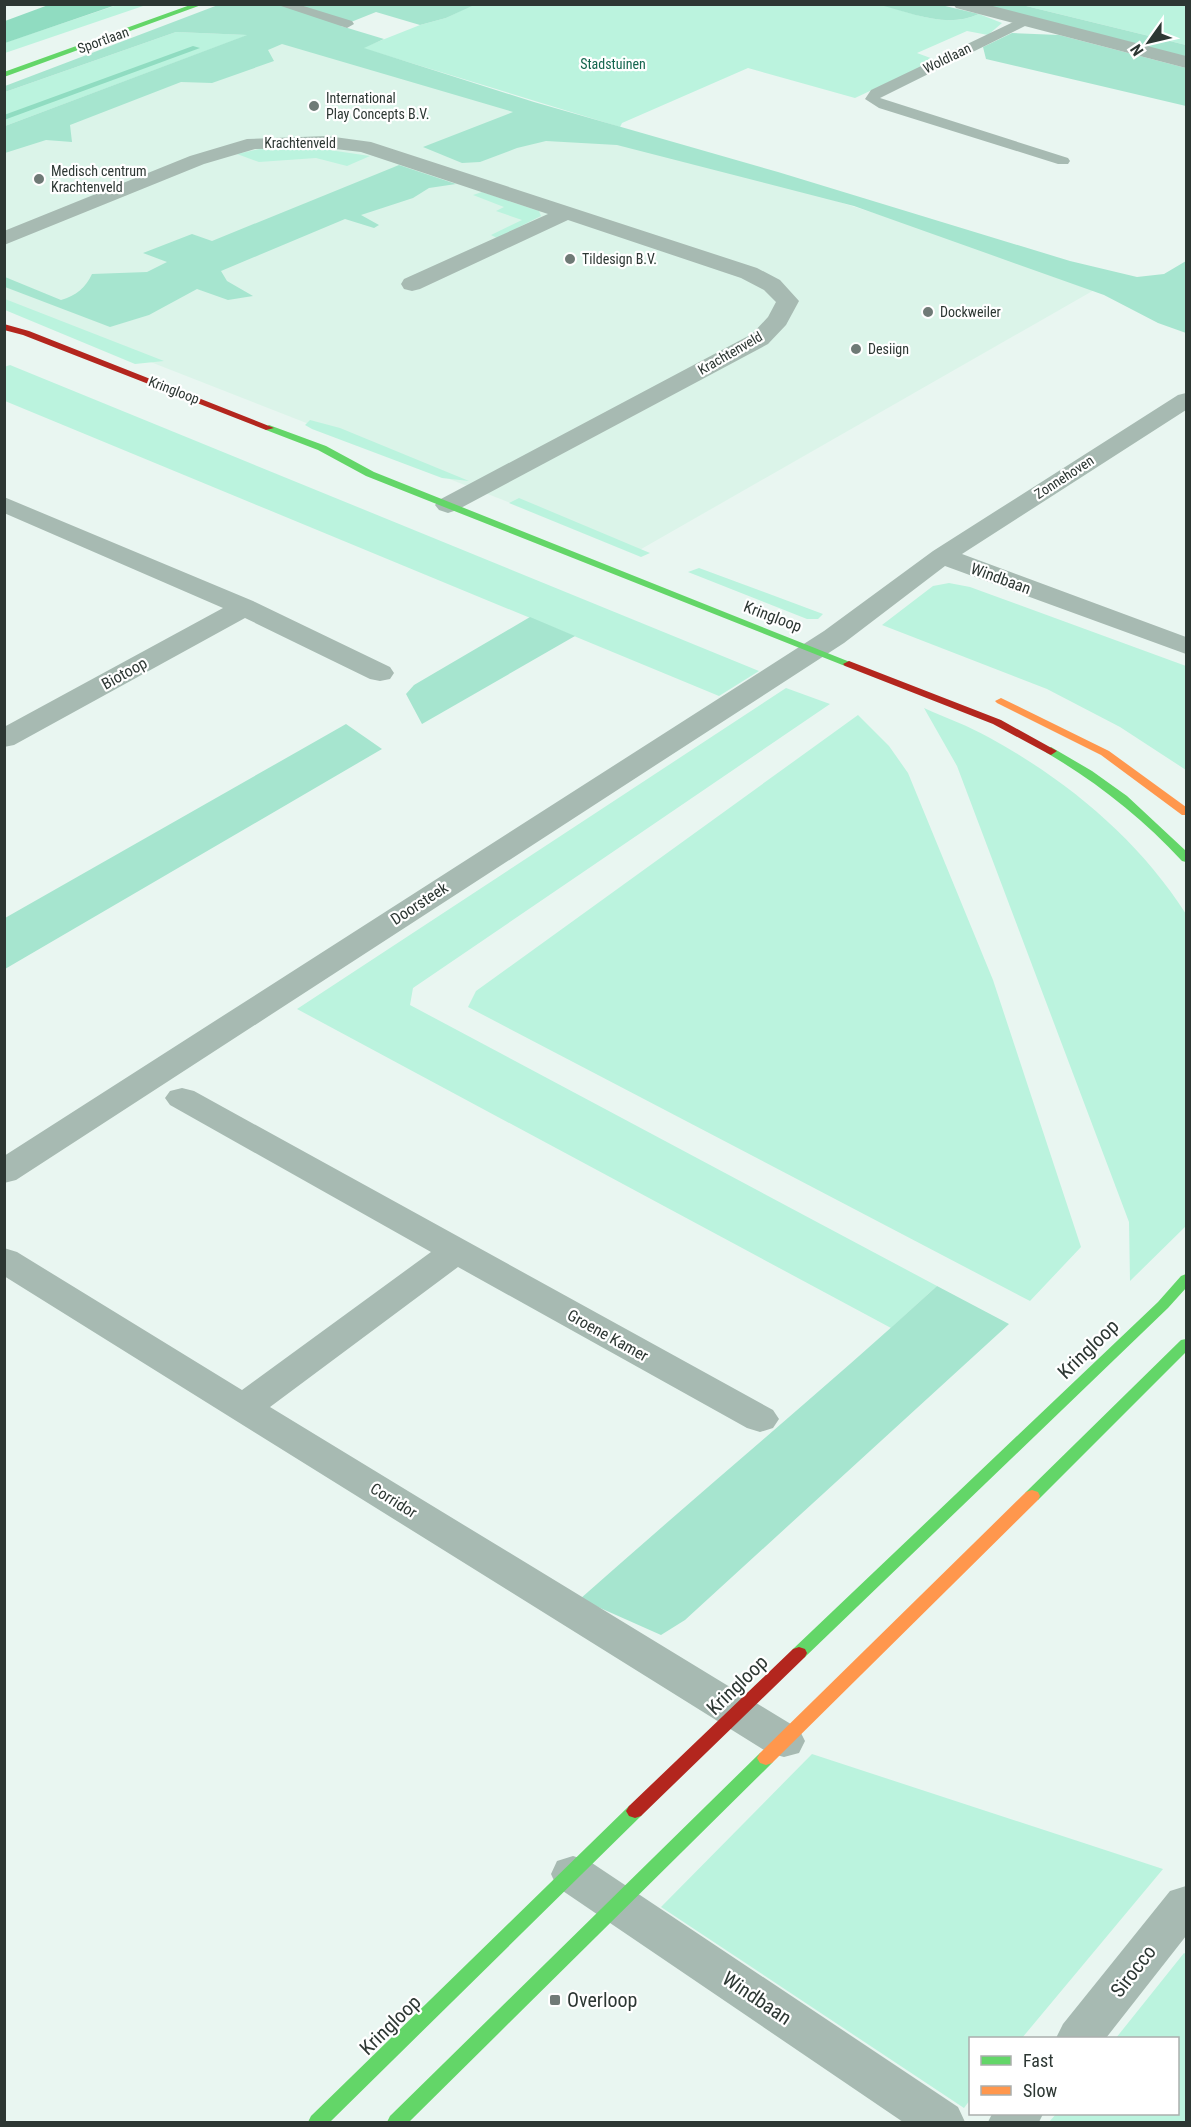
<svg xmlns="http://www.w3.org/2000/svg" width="1191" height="2127" viewBox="0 0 1191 2127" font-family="'Roboto Condensed',sans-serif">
	<rect width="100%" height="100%" fill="#e9f6f1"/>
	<path fill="#dbf4e9" d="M285,33L788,186L1103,285L636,552L5,305V137Z"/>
	<path fill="#bbf3de" d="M474,4H880C912,13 947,29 979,14L1002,23L988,35L967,31L917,53L936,60L855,98L748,68L622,123L620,127L362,48L420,25L446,18Z
		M117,5H146L5,53L4,43Z
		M1022,5H1186V45Z
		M176,32L248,35L5,126V92Z
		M268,147H309L370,156L347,166L316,158L259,162L237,154Z
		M482,192L539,211L541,216L497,238L491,235L522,220L496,211L504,207L473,195Z
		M4,299H5L164,361L135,364L5,310Z
		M10,365L759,671L719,696L5,401L4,367Z
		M310,420L340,428L469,481L442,478L312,429L305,425Z
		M519,498L650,553L641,557L509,503Z
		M699,568L823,614L818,619H807L688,572Z
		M949,583L970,587L1186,666V770L1120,727L1047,689L882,625L933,586Z
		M786,688L830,704L413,988L410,1005L937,1286L891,1328L297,1009Z
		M924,708C946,718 969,726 990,738C1068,781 1138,839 1186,914V1226L1130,1281L1129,1222L957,766Z
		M858,715L889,746L908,773L993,980L1081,1247L1030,1301L468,1007L476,991Z
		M812,1754L1163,1869L1022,2038H970V2100L964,2108L661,1907Z
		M1184,1953L1186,1954V2122H1049L1056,2114H1178V2038H1116Z"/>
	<path fill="#a6e5cf" d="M218,5H474L446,18L420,25L376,12L341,26L384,39L364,48L534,102L778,172L1070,261L1137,277L1164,274L1186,261V333L1158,323L1104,295L854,206L617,145L546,141L517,148L480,162L462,163L423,147L513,112L282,44L268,50L274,61L212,83L181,82L70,125L72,142L46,140L5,153V126L247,35L176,32L5,92V86Z
		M880,5H941L979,14C947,29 912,13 880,5Z
		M973,5H1022L1186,45V59Z
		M1012,33L1059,35L1186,68V106L986,59L983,47Z
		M399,165L456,184L429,188L413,198L361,215L379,225L374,228L345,219L221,271L227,281L253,296L228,300L197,289L149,315L110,327L5,287V277L61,300C76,296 86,287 92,274L147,272L167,262L143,253L192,234L212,241Z
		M530,617L575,636L422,724L406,694L414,685Z
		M346,724L382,749L5,969V918Z
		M937,1286L1009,1324L685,1620L661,1635L580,1599C698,1494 820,1393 937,1286Z"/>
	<path fill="#90dcc1" d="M51,4H116V5L5,43V21Z"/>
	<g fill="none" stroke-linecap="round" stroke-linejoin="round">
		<path fill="#90dcc1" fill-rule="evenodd" d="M193,46L200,48L4,120V115Z"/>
		<path fill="#a7bab2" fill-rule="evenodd" d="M275,4H297L352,21L354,24L347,28Z
			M1024,17L1031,21L1029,24L880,98L1068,158L1070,161L1068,164H1058L879,108L865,99L871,90Z"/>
		<path fill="#a7bab2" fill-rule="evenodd" d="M953,4H985L1186,56V68L956,8Z
			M327,136L371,142L757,268L780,280L799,301L786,325L768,344L457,510L448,513L439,510L435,505L439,500L752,334L768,317L776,302L764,290L741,278L568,220L420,289L412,291L404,289L401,284L404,279L548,214L361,152L327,148L255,149L204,164L4,245V231L190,156L247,139Z
			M1186,393V410L962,554L1186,637V654L945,566L844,643L16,1180L4,1183V1156L824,631L933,551L1178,395Z
			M4,497L253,601L390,667L394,673L390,679L380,681L370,679L245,618L14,745L4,747V727L223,608L4,513Z
			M182,1088L194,1091L773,1410L779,1419L773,1428L760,1432L747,1428L458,1267L270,1407L799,1729L805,1741L799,1753L784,1757L769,1753L4,1276V1248L17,1252L242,1390L431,1252L170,1105L165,1098L170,1091Z
			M573,1856L589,1861L958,2107L965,2122H903L557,1887L551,1874L557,1861Z
			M1186,1886V1936L1106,2038H1056L1063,2024L1170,1891Z
			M992,2114H1043L1039,2122H988Z"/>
		<path fill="#63d668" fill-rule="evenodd" d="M193,4H204L4,77V72Z
			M269,425L326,446L374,472L855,664L853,666H845L366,476L318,450L266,430L264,428Z
			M1051,747L1092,771L1127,796L1186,851V862L1182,861C1142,818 1098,783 1047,753L1045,751L1047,749Z
			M1186,1274V1288L1168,1308L805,1657L799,1659L793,1657L791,1653L793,1649L1158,1302L1181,1276Z
			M1186,1339V1352L1038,1500H1026L1024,1496L1026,1492L1181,1340Z
			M766,1751L772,1753L775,1758L772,1763L409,2122H387L390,2116L760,1753Z
			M635,1804L641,1806L644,1811L641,1816L330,2122H308L311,2116L629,1806Z"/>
		<path fill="#ff974d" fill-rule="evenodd" d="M1001,698L1109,751L1186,807V815H1182L1101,755L997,703L995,701Z
			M1032,1490L1038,1492L1040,1496L1038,1500L772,1763L766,1765L760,1763L757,1758L760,1753L1026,1492Z"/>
		<path fill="#b3261e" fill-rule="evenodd" d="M4,324L29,331L274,428L266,430L23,335L4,330Z
			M849,661L1001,720L1057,751L1051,755L1047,753L993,724L845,666L843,664Z
			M799,1647L805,1649L807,1653L805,1657L641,1816L635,1818L629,1816L626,1811L629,1806L793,1649Z"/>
	</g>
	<g fill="#6f7a76" stroke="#fff" stroke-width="2">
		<circle cx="314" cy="106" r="6"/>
		<circle cx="39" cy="179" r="6"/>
		<circle cx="570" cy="259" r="6"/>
		<circle cx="928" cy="312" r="6"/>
		<circle cx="856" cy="349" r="6"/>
		<rect x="549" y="1994" width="12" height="12" rx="3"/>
	</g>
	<g text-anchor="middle" stroke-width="4.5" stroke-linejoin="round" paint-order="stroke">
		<g font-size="14" fill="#2d3733" stroke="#fff">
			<text transform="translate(103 40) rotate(-20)" y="5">Sportlaan</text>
			<text transform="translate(947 58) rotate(-26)" y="5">Woldlaan</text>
			<text x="300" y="148">Krachtenveld</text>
			<text transform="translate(730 353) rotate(-30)" y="5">Krachtenveld</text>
			<text transform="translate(174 390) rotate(21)" y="5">Kringloop</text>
			<text transform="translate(1064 477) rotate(-33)" y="5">Zonnehoven</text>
		</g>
		<g font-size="14" fill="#16664f" stroke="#fff">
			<text x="613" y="69">Stadstuinen</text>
		</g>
		<g font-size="14" fill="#2d3733" stroke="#fff" text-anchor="start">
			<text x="326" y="103">International<tspan x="326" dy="16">Play Concepts B.V.</tspan></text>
			<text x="51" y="176">Medisch centrum<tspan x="51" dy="16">Krachtenveld</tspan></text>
			<text x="582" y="264">Tildesign B.V.</text>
			<text x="940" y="317">Dockweiler</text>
			<text x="868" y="354">Desiign</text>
		</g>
		<g font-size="16" fill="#2d3733" stroke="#fff">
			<text transform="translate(1001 578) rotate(20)" y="6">Windbaan</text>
			<text transform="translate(773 616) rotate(21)" y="6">Kringloop</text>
			<text transform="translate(124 673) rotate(-29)" y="6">Biotoop</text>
			<text transform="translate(419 903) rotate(-33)" y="6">Doorsteek</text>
			<text transform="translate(608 1335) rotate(29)" y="6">Groene Kamer</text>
			<text transform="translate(394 1500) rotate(32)" y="6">Corridor</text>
		</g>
		<g font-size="20" fill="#2d3733" stroke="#fff">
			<text transform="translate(1088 1349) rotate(-44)" y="7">Kringloop</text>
			<text transform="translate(737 1685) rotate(-44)" y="7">Kringloop</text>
			<text transform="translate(1133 1971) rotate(-52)" y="7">Sirocco</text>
			<text transform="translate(757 1998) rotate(34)" y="7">Windbaan</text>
			<text transform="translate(390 2025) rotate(-44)" y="7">Kringloop</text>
		</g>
		<g font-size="20" fill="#2d3733" stroke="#fff" text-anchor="start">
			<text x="567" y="2007">Overloop</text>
		</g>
	</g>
	<rect width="1191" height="2127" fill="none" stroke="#2d3733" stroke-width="12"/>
	<rect x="969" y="2037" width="210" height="78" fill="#ffffff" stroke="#abafad" stroke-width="1.5"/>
	<rect x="981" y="2056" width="30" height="9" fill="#63d668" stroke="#abafad" stroke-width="1.5"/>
	<text x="1023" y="2067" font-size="18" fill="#2d3733">Fast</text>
	<rect x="981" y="2086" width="30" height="9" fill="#ff974d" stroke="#abafad" stroke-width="1.5"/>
	<text x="1023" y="2097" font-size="18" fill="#2d3733">Slow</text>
	<g transform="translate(1149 42) rotate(236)" stroke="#ffffff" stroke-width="4.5" paint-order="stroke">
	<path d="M0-4.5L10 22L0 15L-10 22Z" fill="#2d3733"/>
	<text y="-9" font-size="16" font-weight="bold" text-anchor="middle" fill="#2d3733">N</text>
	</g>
</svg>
